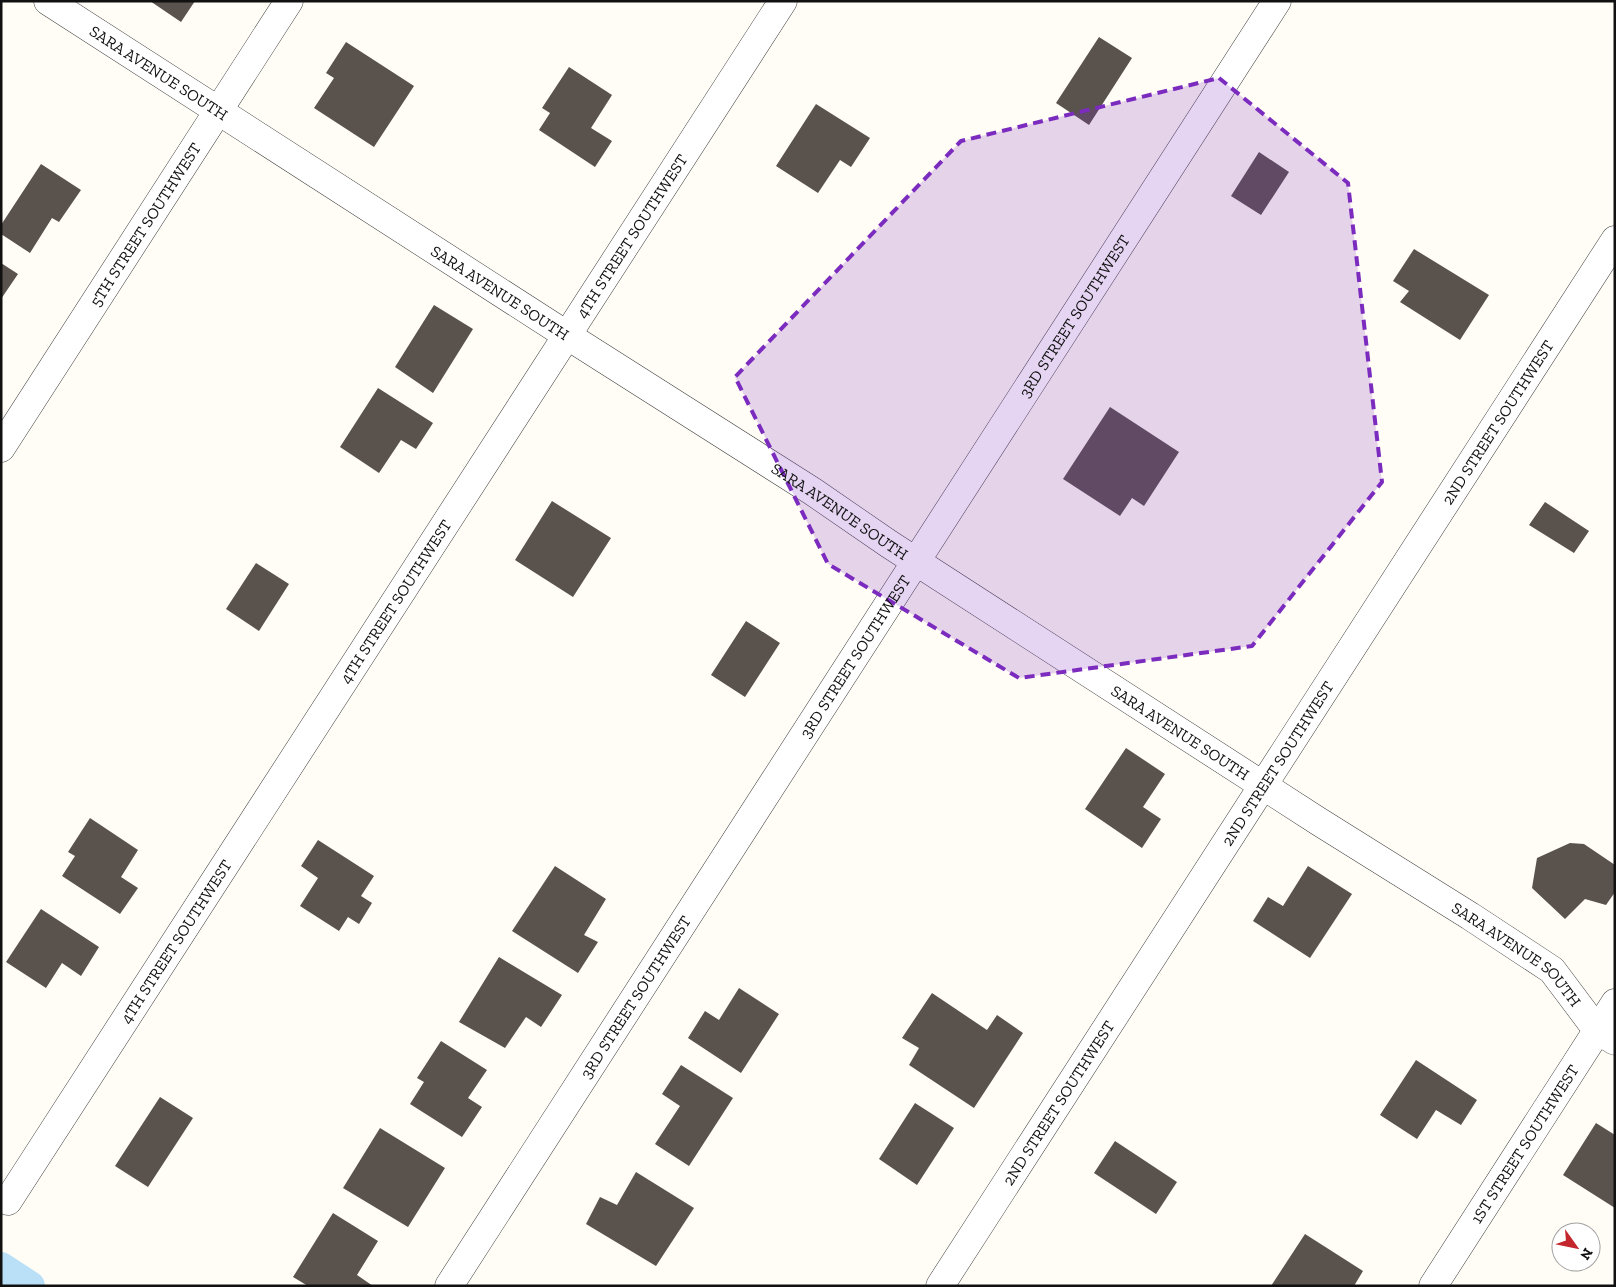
<svg xmlns="http://www.w3.org/2000/svg" width="1616" height="1287" viewBox="0 0 1616 1287" font-family="'Zilla Slab',serif">
	<rect width="100%" height="100%" fill="#fffdf5"/>
	<g fill="none" stroke-linecap="round" stroke-linejoin="round">
		<path stroke="#b9e0f7" stroke-width="30" d="M1,1267L30,1286"/>
	</g>
	<path fill="#5a524d" d="M150,1H195L181,22Z
		M1099,37L1132,58L1089,125L1056,103Z
		M346,42L414,86L374,147L314,108L334,78L326,73Z
		M569,67L612,95L591,128L612,141L595,167L539,130L550,113L542,108Z
		M816,104L870,138L851,167L840,160L818,193L776,166Z
		M1259,152L1289,172L1261,215L1231,196Z
		M41,164L81,190L59,222L52,218L30,253L1,234V225Z
		M1414,249L1489,295L1460,340L1400,302L1409,291L1393,281Z
		M1,263L18,274L1,299Z
		M434,305L473,329L433,393L395,367Z
		M378,388L433,423L416,449L401,440L379,473L340,447Z
		M1110,407L1179,452L1144,506L1132,498L1120,516L1063,479Z
		M552,501L611,538L573,597L515,560Z
		M1545,502L1589,531L1574,553L1529,525Z
		M256,563L289,584L259,631L226,609Z
		M746,621L780,643L745,697L711,675Z
		M1126,748L1165,774L1143,807L1161,819L1142,848L1085,809Z
		M90,818L138,850L121,877L138,888L120,914L62,876L75,856L68,852Z
		M318,840L374,876L361,896L372,903L359,924L348,917L339,931L300,906L318,878L301,866Z
		M1570,843L1584,844L1615,865V892L1606,905L1585,899L1565,919L1532,888L1537,858Z
		M555,866L606,899L584,935L598,942L578,973L512,931Z
		M1308,866L1352,894L1310,958L1253,921L1268,897L1283,906Z
		M41,909L99,947L81,976L62,963L46,988L6,962Z
		M499,957L562,995L541,1027L526,1017L505,1048L459,1022Z
		M739,988L779,1014L741,1073L688,1038L705,1011L719,1020Z
		M932,993L987,1030L997,1015L1023,1033L974,1108L909,1065L919,1048L902,1038Z
		M441,1041L487,1070L468,1098L482,1107L462,1137L410,1104L424,1082L417,1078Z
		M1416,1060L1477,1100L1461,1125L1436,1110L1417,1139L1380,1115Z
		M681,1065L733,1098L689,1166L655,1144L680,1106L662,1094Z
		M160,1097L193,1118L148,1187L115,1166Z
		M915,1103L954,1128L917,1185L879,1159Z
		M1596,1123L1615,1135V1208L1563,1175Z
		M380,1128L445,1168L408,1227L343,1188Z
		M1115,1141L1177,1182L1156,1214L1094,1173Z
		M636,1172L694,1208L656,1266L586,1224L600,1197L617,1205Z
		M333,1213L378,1241L357,1275L373,1286H308L293,1277Z
		M1305,1234L1363,1271L1354,1286H1271Z"/>
	<g fill="none" stroke-linecap="round" stroke-linejoin="round">
		<defs>
			<g id="street">
				<path id="s1" d="M48,1L568,336L812,491L889,544L1318,821L1470,916L1552,970L1597,1030L1615,1041"/>
				<path id="s2" d="M1,448L289,1"/>
				<path id="s3" d="M8,1201L783,1"/>
				<path id="s4" d="M449,1286L1277,1"/>
				<path id="s5" d="M940,1286L1615,240"/>
				<path id="s6" d="M1433,1286L1615,1003"/>
			</g>
		</defs>
		<use href="#street" stroke="#444" stroke-width="29"/>
		<use href="#street" stroke="#fff" stroke-width="28"/>
	</g>
	<path fill="#7b2cbf" fill-opacity="0.2" stroke="#7b2cbf" stroke-width="4" stroke-dasharray="10 6" stroke-linejoin="round" d="M1219,78L1348,183L1382,482L1252,646L1019,678L828,564L735,377L961,141Z"/>
	<g text-anchor="middle" stroke-width="5" stroke-linejoin="round" paint-order="stroke">
		<g font-size="16" fill="#111" stroke="#fff">
			<text dy="6" stroke="none"><textPath href="#s1" startOffset="132">SARA AVENUE SOUTH</textPath></text>
			<text dy="6" stroke="none"><textPath href="#s2" startOffset="266">5TH STREET SOUTHWEST</textPath></text>
			<text dy="6" stroke="none"><textPath href="#s3" startOffset="1149">4TH STREET SOUTHWEST</textPath></text>
			<text dy="6" stroke="none"><textPath href="#s1" startOffset="538">SARA AVENUE SOUTH</textPath></text>
			<text dy="6" stroke="none"><textPath href="#s4" startOffset="1154">3RD STREET SOUTHWEST</textPath></text>
			<text dy="6" stroke="none"><textPath href="#s5" startOffset="1028">2ND STREET SOUTHWEST</textPath></text>
			<text dy="6" stroke="none"><textPath href="#s1" startOffset="942">SARA AVENUE SOUTH</textPath></text>
			<text dy="6" stroke="none"><textPath href="#s3" startOffset="714">4TH STREET SOUTHWEST</textPath></text>
			<text dy="6" stroke="none"><textPath href="#s4" startOffset="749">3RD STREET SOUTHWEST</textPath></text>
			<text dy="6" stroke="none"><textPath href="#s1" startOffset="1348">SARA AVENUE SOUTH</textPath></text>
			<text dy="6" stroke="none"><textPath href="#s5" startOffset="622">2ND STREET SOUTHWEST</textPath></text>
			<text dy="6" stroke="none"><textPath href="#s3" startOffset="309">4TH STREET SOUTHWEST</textPath></text>
			<text dy="6" stroke="none"><textPath href="#s1" startOffset="1752">SARA AVENUE SOUTH</textPath></text>
			<text dy="6" stroke="none"><textPath href="#s4" startOffset="344">3RD STREET SOUTHWEST</textPath></text>
			<text dy="6" stroke="none"><textPath href="#s5" startOffset="218">2ND STREET SOUTHWEST</textPath></text>
			<text dy="6" stroke="none"><textPath href="#s6" startOffset="169">1ST STREET SOUTHWEST</textPath></text>
		</g>
	</g>
	<rect width="1616" height="1287" fill="none" stroke="#111111" stroke-width="5"/>
	<g transform="translate(1576 1247) rotate(123)"><circle r="24" fill="#ffffff" stroke="#a0a0a0"/>
	<path d="M0-4L9 19L0 12L-9 19Z" fill="#c4262e"/>
	<text y="-8" font-size="14" font-weight="bold" text-anchor="middle" fill="#111111">N</text>
	</g>
</svg>
